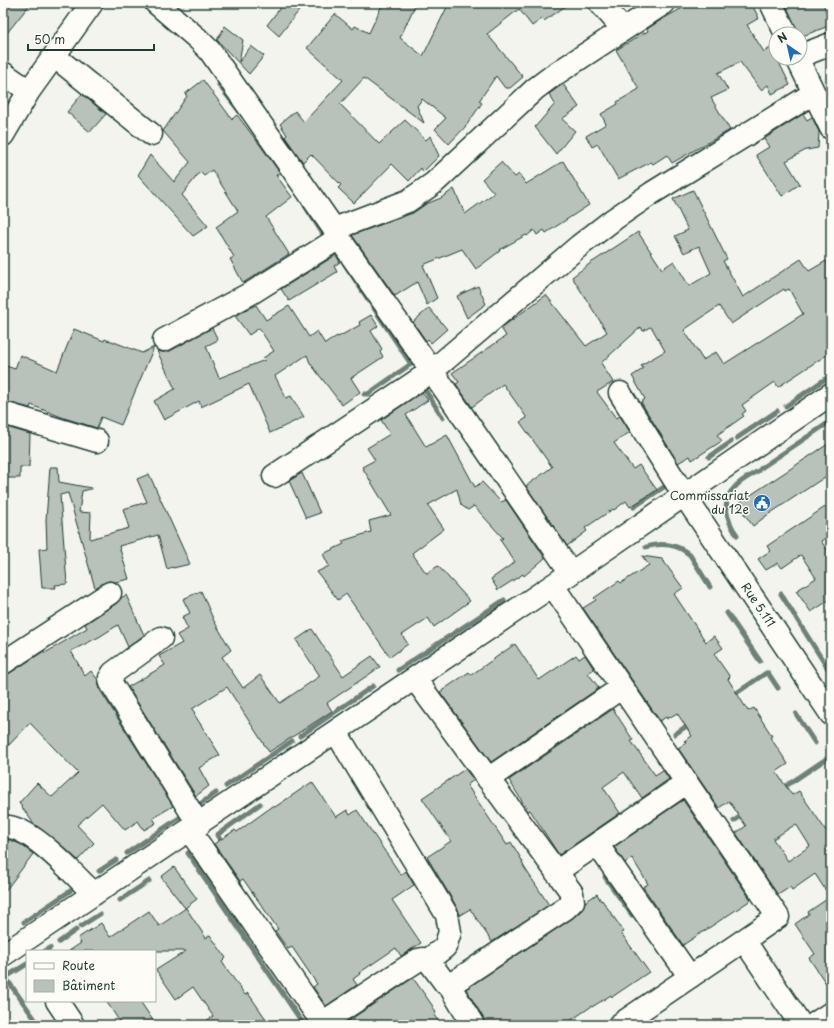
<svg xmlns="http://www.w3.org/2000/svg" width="834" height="1028" viewBox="0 0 834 1028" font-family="'Playpen Sans',sans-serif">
	<rect width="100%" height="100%" fill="#f4f4ef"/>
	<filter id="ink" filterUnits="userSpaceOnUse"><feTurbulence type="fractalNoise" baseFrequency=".025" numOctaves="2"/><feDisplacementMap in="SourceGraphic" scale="8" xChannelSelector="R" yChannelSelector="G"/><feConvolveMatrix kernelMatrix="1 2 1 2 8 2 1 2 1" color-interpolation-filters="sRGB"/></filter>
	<g filter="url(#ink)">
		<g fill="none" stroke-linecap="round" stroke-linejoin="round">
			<path stroke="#6e8179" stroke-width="5" d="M219,85L243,116
				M305,206L326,239
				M344,263L411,364L368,394H364
				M422,385L443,418
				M786,406L831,375
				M737,438L777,411
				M709,457L731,442
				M761,468L831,421
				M634,507L670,483
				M737,535C727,521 720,501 735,487C741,480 750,476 758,471
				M646,547C661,542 678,544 690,555L710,587
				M781,594L830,672
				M727,613L760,661
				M398,670L504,600
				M768,673L778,688
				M732,696L766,673
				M796,714L815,743
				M675,734L691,723
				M300,736L373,686
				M226,786L292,741
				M780,790L826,759
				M194,808L216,793
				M734,821L745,813
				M223,844L217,835L260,804
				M127,853L185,814
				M188,853L304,1025
				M99,871L116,860
				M605,877L632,915
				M120,900L149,881
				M24,922L70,891
				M81,926L100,914
				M59,942L76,930
				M45,951L50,948
				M6,977L27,964
				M8,981L39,1025"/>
		</g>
		<path fill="#b9c1bb" stroke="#1f3d34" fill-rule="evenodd" d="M3,3H31L3,38Z
			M284,3H305L279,36L267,25Z
			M383,3H416L400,38L423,56L449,3H570L544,21L542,19L532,26L519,9L487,34L523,77L510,88H505L496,76L479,101L482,103L466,126L449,144L435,129L446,118L422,99L417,106L424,123L364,78L340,104L379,144L405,120L426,140L430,136L439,156L423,172L421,168L409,181L392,164L354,203L338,188L341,185L311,154L303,162L285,137L287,135L280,124L295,111L304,122L343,80L307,48L335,14L353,29L355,26L369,33Z
			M691,3H751L759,18L747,25L764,52L772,47L776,58H777L790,85L772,94L768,85L761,90L740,62L718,73L728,90L711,98L730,130L672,163L667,155L653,164L651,162L618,179L598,144L592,147L586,136L606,124L601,114L618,104L617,102L639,89L616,50L648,31L647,29L661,20Z
			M785,3H823L831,25L800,37V34H798L797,29Z
			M225,26L243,40L239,62L251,46L264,56L249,74L217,40Z
			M203,80L232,119L237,115L260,145L280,173L276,175L292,197L266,217L289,254L243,283L230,259L234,257L216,227L238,211L212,170L204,176L200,172L182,195L208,226L193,236L138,175L150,155L174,182L190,162L163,131L187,96L185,94Z
			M563,84L579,107L562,119L575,131L556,154L535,127L555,104L549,94Z
			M82,94L106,114L90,132L67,112Z
			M803,114L807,120L812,117L819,132L818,148L806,150L786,161L800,184L782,196L756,155L769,147L764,139Z
			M563,161L589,205L546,233L544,230L537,235L534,230L527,236L526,235L499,250L500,251L476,269L462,249L423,265L437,298L427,305L417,282L395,296L352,235L413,213L426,204L441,198L454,189L465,214L494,193L482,179L501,162L515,177L519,174L526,184Z
			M693,190L727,259L723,261L743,297L801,259L809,271L826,261L831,269V352L778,387L775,382L742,405L746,411L742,414L744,416L717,435L722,441L692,460L690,456L678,463L641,402L645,399L632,376L643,369L641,365L665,351L652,328L650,327L643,331L641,327L601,363L613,382L597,392L616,418L620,416L630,432L614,443L633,469L639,465L657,490L630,507L626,501L614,510L613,509L585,528L587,531L567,546L526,486L552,467L520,422L527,418L503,384L472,407L456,384L459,382L452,373L506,336L501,328L546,295L586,346L607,332L572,277L592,262L594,261L638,232L662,269L674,261L689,286L711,273L699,246L684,253L675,236L688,230L673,199ZM784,289L785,291L789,289L803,314L724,364L716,352L703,360L684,330L719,306L731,324Z
			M336,255L340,262L334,266L337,272L289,301L281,289Z
			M478,286L486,304L467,318L457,296Z
			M256,305L266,320L289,306L309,337L317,331L325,344L337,336L338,337L360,325L359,322L371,315L378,326L371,331L382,349L380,351L383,357L351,378L360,392L342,405L310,363L307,355L275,376L286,398L291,396L304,417L270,433L249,384L201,407L199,401L164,420L154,401L175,389L157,351L163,352L170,351L212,328L218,340L206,346L219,378L265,360L263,358L274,351L259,328L249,335L235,316Z
			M429,308L447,329L431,343L428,339L426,341L413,322Z
			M74,329L104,341L105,339L109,341V340L142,353L154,347L121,425L101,417L97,428L64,418L31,405L30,408L3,401V365L15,369L20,355L57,371Z
			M422,392L428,400L406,415L426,447L447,435L475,487L482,482L501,502L506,500L545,558L524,576L523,574L498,590L491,579L515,562L500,540L503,538L474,506L468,510L461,505L457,489L428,505L444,529L412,553L426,573H427L438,566L470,601L434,627L428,618L402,635L408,644L390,657L346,594L338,600L317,572L329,566L323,554L344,544L342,541L371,532L369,521L391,515L362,467L375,460L367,448L390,434L381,420Z
			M3,426L30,434L29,467H20V478H3Z
			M831,442V473L766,516L753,526L737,504Z
			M50,467H58L59,482L91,488V489L82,491L79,512L91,513L90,539L129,528L123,509L147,502L137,479L149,474L190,564L173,568V567L167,569L158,535L119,546L129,579L116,582L109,581L95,588L68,493L60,495L67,584L55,585L56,588H42L39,549L47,548L46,520Z
			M302,473L320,513L306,518L289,481Z
			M831,503V534L821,541L831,555V599L811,612L796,591L816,578L801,555L782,568L778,563L766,570L758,559L770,551L767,546Z
			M642,556L662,559L683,588L674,594L706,642L714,636L723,648L714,654L730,677L728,679L748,711L754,708L772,736L770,737L788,764L776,772L792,795L799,791L831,838V991L809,958L815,954L795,924L809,914L808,912L830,897L815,874L792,890L790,887L778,895L736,833L746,826L729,801L719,808L678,748L686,743L684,741L692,736L677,713L667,719L666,717L660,721L583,608L596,600L594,598L619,581L621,583L649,565ZM796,824L810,846L788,861L773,839Z
			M201,591L214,621L231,650L222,657L243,688L260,675L280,703L320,676L296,640L312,629L343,676L372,656L380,667L327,703L332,711L269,752L227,687L192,709L195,713L194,714L220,755L199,768L209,786L196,796L128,687L165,665L159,656L182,643L177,635L188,629L182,617L190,613L183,599Z
			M126,595L144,635L128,647L118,625L99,637L71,651L85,676L91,671L98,680L100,690L173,806L153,818L156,823L144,830L138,821L125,830L102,803L77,825L94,843L78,860L59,843L34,824L19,803L37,783L52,797L78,773L30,723L9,745L3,738V675L10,673L44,651L45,653L87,628L85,624L117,603L121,598Z
			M515,644L539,680L576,655L579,659L585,655L594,669L588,673L599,688L491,762L440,692L469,672L471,675Z
			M613,709L633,740L631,741L655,775L663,770L669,779L642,798L624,772L603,787L620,813L559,855L530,810L528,811L509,780Z
			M465,769L474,780L467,785L507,845L511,842L523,862H522L524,867L549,905L492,942L470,909L460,915L458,909L427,857L451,841L422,798Z
			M312,782L336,817L347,810L350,815L357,810L401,875L406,871L414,885L392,900L421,943L401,956L396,948L359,973L360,974L353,979L357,985L326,1006L313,987L317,984L292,947L288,949L275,931L278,929L243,879L240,881L214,844L235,830L237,832L273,806L275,807Z
			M683,800L751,900L683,945L643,887L648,884L632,858L625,863L614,847Z
			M3,840H10L20,844L33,854L3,894Z
			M174,867L197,899L185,908L161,877Z
			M597,894L601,901L602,900L624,932L621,933L649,972L612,997L611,995L592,1007V1006L564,1025H485L484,1019L466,989L573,918L582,910L585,902Z
			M186,908L206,938L210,935L226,958L222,962L245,995L248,993L266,1019L258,1025H201L213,1016L193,987L176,999L156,970L186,951H69L81,943L78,938L101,923L110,937L149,911L159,926Z
			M413,978L432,1005L436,1013L434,1015L441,1025H342Z
			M106,1001H140L156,1025H122Z"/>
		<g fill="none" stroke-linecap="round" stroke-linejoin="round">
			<defs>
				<path id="minor" d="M156,3L198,39L210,51L334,229L339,238L432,371L571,573
					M600,3L623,29
					M771,3L786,34
					M54,56L151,134
					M800,56L831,44
					M797,58L831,128
					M3,73L29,91
					M3,135L29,91L92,3
					M334,229L408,201L434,183L535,89L551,77L664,3
					M164,340L253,292L339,238
					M620,393L684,495L831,714
					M3,413L97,441
					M274,476L432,371L579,246L614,219L652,193L814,93
					M553,586L778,917L619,1025
					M161,638L113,673L110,678L111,683L199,825
					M3,663L110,593
					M415,679L572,893L573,901L566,908L453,983L449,985
					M336,732L447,915L450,932L445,947L428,960
					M488,779L621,688
					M3,827C29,823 76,877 94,894
					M190,831L324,1025
					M597,844L690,977
					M556,872L686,783
					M744,940L801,1025
					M3,955L571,573L831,394
					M57,1001L73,1025
					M322,1023L418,960L423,959L428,960L445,983L449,985L473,1025
					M813,1025L831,1013"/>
			</defs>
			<use href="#minor" stroke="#1f3d34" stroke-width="25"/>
			<use href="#minor" stroke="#fdfcf7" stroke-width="22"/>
		</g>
	</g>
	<defs>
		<symbol id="civic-disc" viewBox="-11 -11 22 22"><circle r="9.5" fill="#1f6fb2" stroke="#fdfcf7"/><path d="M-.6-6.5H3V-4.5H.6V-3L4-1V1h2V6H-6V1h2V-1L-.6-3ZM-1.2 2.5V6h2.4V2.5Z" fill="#fff"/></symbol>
	</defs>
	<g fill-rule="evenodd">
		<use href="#civic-disc" x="752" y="493" width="20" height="20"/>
	</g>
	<g text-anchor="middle" stroke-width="3" stroke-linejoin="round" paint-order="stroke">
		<g font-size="12" fill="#1f3d34" stroke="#fdfcf7" text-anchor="end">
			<text x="749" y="500">Commissariat<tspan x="749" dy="14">du 12e</tspan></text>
		</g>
		<g font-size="12" fill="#1f3d34" stroke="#fdfcf7">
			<text transform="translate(758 605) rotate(56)" y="4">Rue 5.111</text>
		</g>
	</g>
	<rect width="834" height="1028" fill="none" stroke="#fdfcf7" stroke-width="16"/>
	<rect x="8" y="8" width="818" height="1012" fill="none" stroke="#1f3d34" stroke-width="1.5" filter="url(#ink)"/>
	<rect x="26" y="950" width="130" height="52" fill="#fdfcf7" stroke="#a4b0a9"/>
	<rect x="34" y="963" width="20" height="6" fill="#fdfcf7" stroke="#a4b0a9"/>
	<text x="62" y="970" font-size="12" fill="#1f3d34">Route</text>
	<rect x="34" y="980" width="20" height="12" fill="#b9c1bb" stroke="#a4b0a9"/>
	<text x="62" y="990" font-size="12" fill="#1f3d34">Bâtiment</text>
	<g transform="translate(788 46) rotate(326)"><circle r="19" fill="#fdfcf7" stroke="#a4b0a9"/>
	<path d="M0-3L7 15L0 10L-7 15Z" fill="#1f6fb2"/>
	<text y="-6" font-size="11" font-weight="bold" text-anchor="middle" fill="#1f3d34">N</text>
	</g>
	<path d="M28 44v6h126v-6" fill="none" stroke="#1f3d34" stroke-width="2"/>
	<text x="34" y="44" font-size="12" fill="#1f3d34" stroke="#fdfcf7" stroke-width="3" paint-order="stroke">50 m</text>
</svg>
